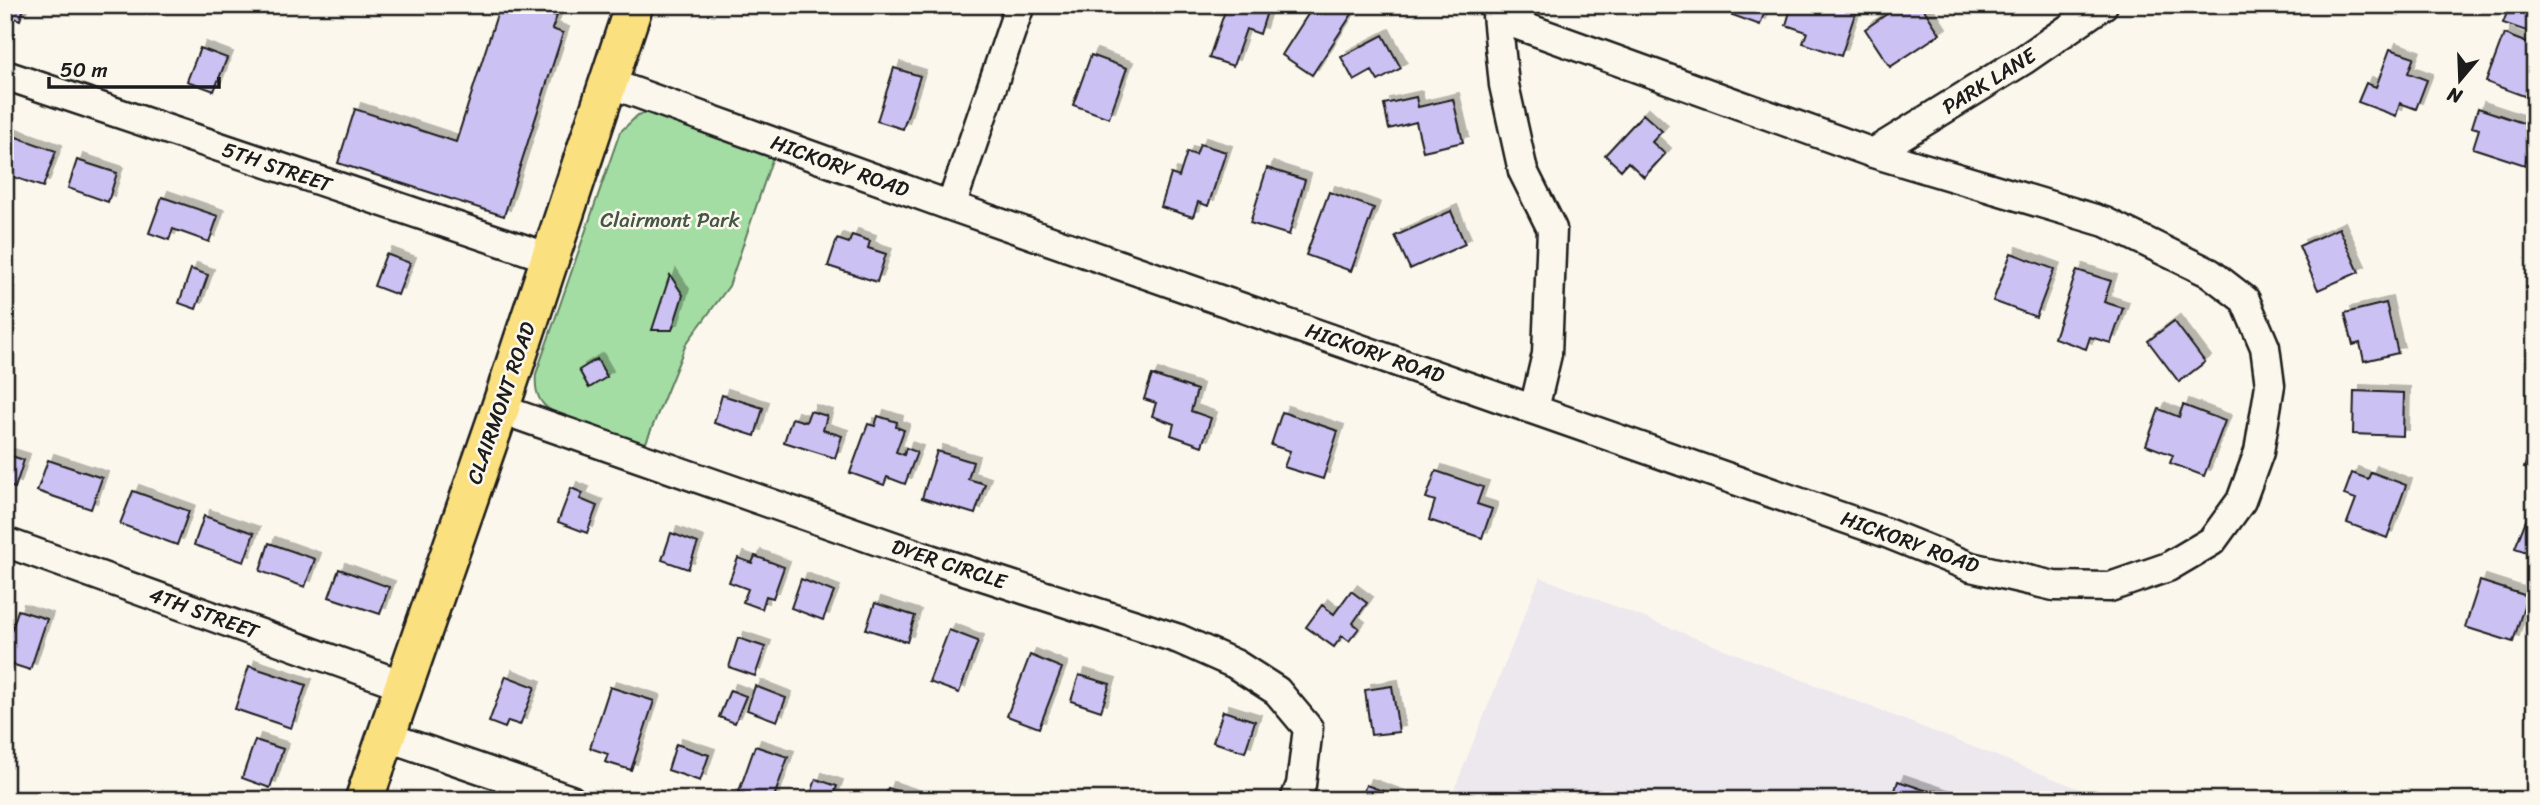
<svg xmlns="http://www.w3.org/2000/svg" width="2540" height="805" viewBox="0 0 2540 805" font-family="Sriracha,sans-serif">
	<defs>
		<filter id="shadow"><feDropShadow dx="6" dy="-6" stdDeviation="0" flood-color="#0004"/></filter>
	</defs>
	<rect width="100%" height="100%" fill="#fbf7ec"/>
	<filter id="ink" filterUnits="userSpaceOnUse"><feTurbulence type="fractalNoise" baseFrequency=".0143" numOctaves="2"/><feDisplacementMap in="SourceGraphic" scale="14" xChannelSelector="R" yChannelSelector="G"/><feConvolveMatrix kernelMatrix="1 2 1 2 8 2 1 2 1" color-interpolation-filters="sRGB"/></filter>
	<g filter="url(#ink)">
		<path fill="#ede7ee" d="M1540,577L2108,800H1450Z"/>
		<path fill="#a3dda3" stroke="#607c60" stroke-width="2" d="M650,112L774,154L729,286L686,344L645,445C625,438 556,419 544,405C536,396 535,386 536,374L620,132L638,115Z"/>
		<path fill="#cbc1f3" stroke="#1c1c1c" stroke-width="2" filter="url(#shadow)" d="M5,5H25L20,20L5,15Z
			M500,5H523L557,16L552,29L563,33L504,216L338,163L355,109L456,142Z
			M1227,5H1269L1260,34L1246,29L1233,66L1209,58Z
			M1314,5H1351L1356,8L1312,75L1282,55Z
			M1714,5H1767L1760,25L1713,8Z
			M1792,5H1858L1841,56L1803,43L1807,32L1786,25Z
			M1900,5H1921L1940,34L1890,67L1865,29Z
			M2510,5H2535L2532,33L2503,23Z
			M2504,34L2535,46V100L2486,82Z
			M1383,35L1401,68L1378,81L1372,71L1354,81L1341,57Z
			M200,48L227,58L214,91L187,81Z
			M2390,49L2414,57L2408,73L2427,80L2416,109L2400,103L2396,116L2358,102L2366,83L2376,87Z
			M1091,55L1127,68L1109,118L1073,105Z
			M894,68L920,76L903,129L877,121Z
			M1416,97L1418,107L1453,99L1463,142L1423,151L1416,122L1389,129L1384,104Z
			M2478,108L2535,127L2525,165L2473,148L2479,129L2472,127Z
			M1643,114L1662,131L1652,142L1665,154L1644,177L1628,162L1621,170L1605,155Z
			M5,133L56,151L43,187L5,174Z
			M1200,144L1226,152L1208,206L1198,202L1193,217L1161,207L1171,174L1179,177L1187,152L1196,155Z
			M77,160L117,173L108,202L68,188Z
			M1267,168L1305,180L1289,235L1250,223Z
			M1329,192L1374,208L1351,271L1306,255Z
			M162,197L218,216L209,242L173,229L169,240L149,233Z
			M1451,211L1465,244L1410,269L1395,236Z
			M2339,228L2359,272L2318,290L2299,246Z
			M852,235L870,241L868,248L886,254L877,282L828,266L837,239L849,243Z
			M2011,253L2054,269L2036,317L1993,301Z
			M386,254L410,263L398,295L374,286Z
			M191,269L208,275L196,309L179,303Z
			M2077,270L2111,281L2104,302L2123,308L2111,343L2090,337L2086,349L2054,338Z
			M670,275L683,295L672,330H652Z
			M2386,303L2398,353L2364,361L2360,343L2353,345L2345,313Z
			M2174,321L2205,362L2179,382L2148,341Z
			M597,359L607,377L589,388L579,370Z
			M1152,375L1197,390L1191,411L1211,418L1202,446L1171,435L1174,424L1152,416L1156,403L1144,399Z
			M2354,391L2404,393L2403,436L2353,434Z
			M722,395L763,408L755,436L714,423Z
			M2183,405L2225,421L2204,476L2170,463L2173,455L2146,445L2159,409L2179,417Z
			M810,411L827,416L823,430L842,436L835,458L784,442L792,418L806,422Z
			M1282,412L1338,431L1323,479L1284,467L1290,451L1271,445Z
			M878,416L897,422L896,427L904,430L896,452L904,455L906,448L917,452L905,484L887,477L884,485L850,473L868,424L875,426Z
			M2535,439V472L2524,468Z
			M937,451L973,462L968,479L985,484L975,514L922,498Z
			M5,454L24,460L15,488L5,485Z
			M48,460L102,478L91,509L37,491Z
			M1436,471L1483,487L1477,504L1492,509L1482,538L1429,520L1435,501L1426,498Z
			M2371,472L2406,485L2387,538L2347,523L2356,499L2344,495L2352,473L2368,479Z
			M571,488L583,493L580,499L597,506L587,533L558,522Z
			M133,491L189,511L177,545L120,524Z
			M2528,515L2535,518V555L2515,548Z
			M204,516L254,533L244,562L194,545Z
			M671,533L698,543L688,569L662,560Z
			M269,543L315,559L305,587L260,571Z
			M755,556L784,567L773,598L766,596L762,609L743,602L748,589L729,582L738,558L752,563Z
			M339,569L389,587L380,614L329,597Z
			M801,579L834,592L823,620L791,608Z
			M2480,581L2527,596L2513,642L2465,627Z
			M1351,591L1367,603L1353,623L1359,628L1349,641L1342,636L1334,647L1306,627L1322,605L1334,614Z
			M875,603L915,616L907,642L866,629Z
			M18,610L47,619L30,670L5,662V652Z
			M949,630L978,641L959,693L929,682Z
			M738,638L765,647L755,676L729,667Z
			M1030,655L1062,668L1039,728L1007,716Z
			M249,666L306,685L291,728L235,709Z
			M1079,675L1110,684L1101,711L1071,701Z
			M506,676L535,687L520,725L508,721L505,728L489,722Z
			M755,686L786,698L777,721L747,710Z
			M1392,686L1399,732L1371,735L1365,690Z
			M610,687L654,701L631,770L605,762L608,754L590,748Z
			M730,690L746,696L735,723L719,717Z
			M1223,711L1255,721L1245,752L1213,742Z
			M255,740L283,749L270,788L242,778Z
			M676,744L709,755L700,781L668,770Z
			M755,746L788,757L773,800H736Z
			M816,779L837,786L833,797L840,800H809Z
			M1898,781L1954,800H1892Z
			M1366,785L1408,800H1360Z
			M888,788L925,800H884Z"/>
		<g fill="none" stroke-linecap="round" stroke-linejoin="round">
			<defs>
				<path id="minor" d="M1496,5L1504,85L1523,171L1552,229L1547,354L1534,409
					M5,75L550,258
					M609,83L951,206L1884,532L1971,567L2054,586L2110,587L2168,567L2212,541L2241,501L2259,452L2270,385L2265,347L2245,300L2210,273L2105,222L1873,153L1499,18
					M1873,153L2025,59L2103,5
					M951,206L1020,5
					M500,409L930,559L1179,639L1235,664L1277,691L1308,728L1301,785L1295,800
					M5,542L403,685
					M385,736L571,800"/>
				<path id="major" d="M364,800L500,409L634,5"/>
			</defs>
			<use href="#minor" stroke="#1c1c1c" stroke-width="33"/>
			<use href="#major" stroke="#1c1c1c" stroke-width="42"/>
			<use href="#minor" stroke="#fbf7ec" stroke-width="28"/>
			<use href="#major" stroke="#fbe080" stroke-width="37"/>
		</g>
	</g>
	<g text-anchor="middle" stroke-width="5" stroke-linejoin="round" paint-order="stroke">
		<g font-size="21" fill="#1c1c1c" stroke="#fbf7ec">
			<text transform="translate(1989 81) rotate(-32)" y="7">PARK LANE</text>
			<text transform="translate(840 166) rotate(20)" y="7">HICKORY ROAD</text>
			<text transform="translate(277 167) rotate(19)" y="7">5TH STREET</text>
			<text transform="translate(1375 353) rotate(19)" y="7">HICKORY ROAD</text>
			<text transform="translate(501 403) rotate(-71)" y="7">CLAIRMONT ROAD</text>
			<text transform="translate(1910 542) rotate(20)" y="7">HICKORY ROAD</text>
			<text transform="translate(949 564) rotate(18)" y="7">DYER CIRCLE</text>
			<text transform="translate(204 613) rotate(20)" y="7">4TH STREET</text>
		</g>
		<g font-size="21" fill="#445644" stroke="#fbf7ec">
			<text x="670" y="227">Clairmont Park</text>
		</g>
	</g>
	<rect width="2540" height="805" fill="none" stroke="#fbf7ec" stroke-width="28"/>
	<rect x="14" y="14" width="2512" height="777" fill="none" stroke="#1c1c1c" stroke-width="2.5" filter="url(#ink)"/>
	<g transform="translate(2460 80) rotate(199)" stroke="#fbf7ec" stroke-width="5" paint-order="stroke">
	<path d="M0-5L12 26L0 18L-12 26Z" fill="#1c1c1c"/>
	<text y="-10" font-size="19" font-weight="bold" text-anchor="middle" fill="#1c1c1c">N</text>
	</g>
	<path d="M49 77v10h170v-10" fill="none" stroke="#1c1c1c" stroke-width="3.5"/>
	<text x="60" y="77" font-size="21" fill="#1c1c1c" stroke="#fbf7ec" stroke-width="5" paint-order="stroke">50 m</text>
</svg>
